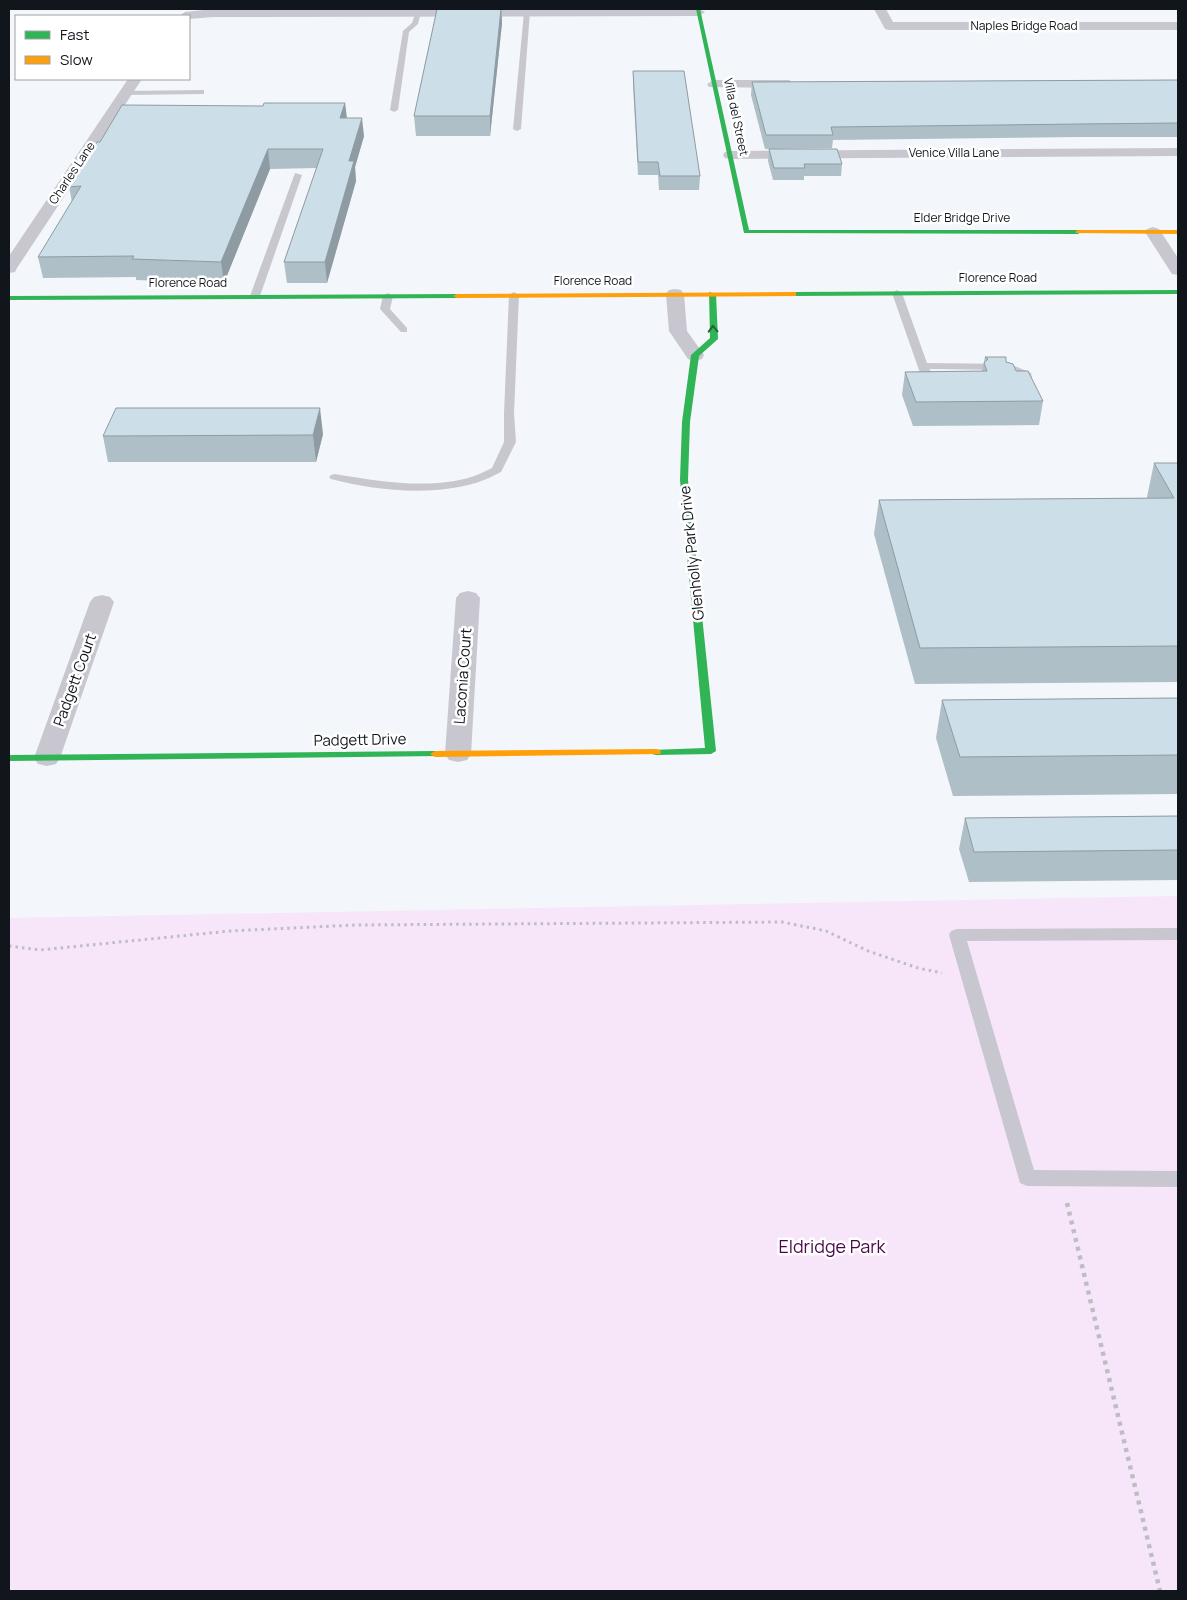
<svg xmlns="http://www.w3.org/2000/svg" width="1187" height="1600" viewBox="0 0 1187 1600" font-family="Manrope,sans-serif">
	<rect width="100%" height="100%" fill="#f3f6fa"/>
	<path fill="#f7e6f9" d="M1178,896V1591H9V918Z"/>
	<g fill="none" stroke-linecap="round" stroke-linejoin="round">
		<path stroke="#bdbec4" stroke-width="3" stroke-dasharray="2.5 4" stroke-linecap="butt" d="M9,946L40,950L230,931L355,925L782,922L826,931L868,951L918,968L942,973"/>
		<path stroke="#bdbec4" stroke-width="4.5" stroke-dasharray="4 5" stroke-linecap="butt" d="M1067,1203L1160,1591"/>
		<path fill="#c8c7d0" fill-rule="evenodd" d="M527,10L530,12L521,129L517,131L513,129L524,12Z
			M416,11L421,12L418,24L409,32L398,110L394,112L390,110L403,31L412,23Z
			M201,90H204V94L126,95L122,93L126,91Z
			M295,173L302,175L260,296L258,298H252L250,296Z
			M897,290L902,293L927,363L1010,364L1031,373L1032,379L1019,385L1014,382L1022,376L1008,370L929,369L936,377L945,379L946,381L941,384L929,382L920,373L892,293Z
			M514,292L519,295L514,413L516,442L501,472C493,476 485,480 476,483C431,496 376,491 331,479L329,477L331,475L335,474C376,481 430,490 471,477C478,475 485,471 492,468L504,442V413L509,295Z
			M388,293L393,296L390,309L407,328V332H401L380,309L383,296Z
			M1178,928V940L967,941L1034,1170L1178,1171V1187L1027,1186L1020,1183L949,935L951,931L957,929Z"/>
		<path fill="#c8c7d0" fill-rule="evenodd" d="M213,9H700L705,12L699,16L213,17L189,19V16H179L185,12Z
			M874,9H886L893,22H1178V30H889L885,29Z
			M128,79H142L17,268L15,272L9,273V256Z
			M714,80H789L796,84L789,88L709,87L707,84Z
			M1178,148V156L730,159L725,158L723,155L725,152L730,151Z
			M1153,227L1159,229L1178,258V275L1172,274L1145,232L1147,229Z
			M675,289L681,290L684,294L687,331L704,355L702,359L695,361L688,359L669,331L666,294L669,290Z
			M468,591L476,593L480,598L471,754L467,760L458,762L449,760L445,754L456,598L460,593Z
			M102,595L110,597L114,602L60,758L56,764L47,766L38,764L34,758L90,602L94,597Z"/>
		<path fill="#30b455" fill-rule="evenodd" d="M696,9H700L749,230H1078L1081,232L1078,234L744,233Z
			M1178,290V294L793,296L789,294L793,292Z
			M709,292L716,294L718,339L699,356L690,422L688,480L716,751L711,754L656,755L652,754L651,752L652,750L705,748L680,480L682,422L691,355L710,338Z
			M457,294L461,296L460,298L9,300V296Z
			M435,751L440,754L439,756L9,761V755Z"/>
		<path fill="#ff9f0a" fill-rule="evenodd" d="M1078,230H1178V234L1076,233L1075,232Z
			M793,292H796V296L457,298L453,296L457,294Z
			M656,749L660,750L661,752L660,754L435,757L430,754L435,751Z"/>
	</g>
	<path fill="#afbfc7" d="M437,9H502V23L490,136H416L414,116Z
		M633,71L700,176L699,190H659L658,175H638L633,84Z
		M1178,80V137H1078L833,140L832,148L765,149L751,95L752,82Z
		M345,103L347,118L364,136L355,167L356,181L327,283H287L284,262L317,168L270,169L224,283L136,280V277L43,278L38,257L72,202L69,187L100,142Z
		M769,149L842,164L841,176H804V180H773L768,161Z
		M985,357L1006,362L1016,371L1043,401L1039,425L913,426L902,395L905,372L982,371Z
		M323,434L316,462H108L103,436Z
		M1154,463H1178V682L915,684L874,534L879,500L1147,498V497Z
		M1178,698V794L953,796L936,738L942,700Z
		M1178,816V880L969,882L959,849L965,818Z"/>
	<path fill="#8f9ba2" d="M501,9L502,23L490,136V116Z
		M345,103L347,121L340,118Z
		M362,118L364,136L355,167L356,181L327,283L325,262L349,161Z
		M268,149L270,169L224,283L221,262Z
		M320,408L323,434L316,462L313,435Z"/>
	<path fill="#ccdee7" stroke="#8f9ba2" d="M437,9H501L490,116H414Z
		M633,71H684L700,176H660L658,162H638Z
		M1178,80V123L1080,124L831,127L833,135H766L752,82Z
		M264,103H345L340,118H362L349,161H354L325,262H284L323,149H268L221,262L132,259L134,256L38,257L81,186L69,187L97,142H100L122,105L263,106Z
		M769,149H837L842,164H804L805,168H774Z
		M985,357H1006V362L1013,364L1016,371H1028L1043,401L916,402L905,372L987,371L984,363L988,359Z
		M116,408H320L313,435L103,436Z
		M1154,463H1178V646L920,648L879,500L1174,498Z
		M1178,698V755L960,757L942,700Z
		M1178,816V850L974,852L965,818Z"/>
	<defs><path id="oneway-chevron" d="M-2-3.5L2.5 0L-2 3.5" fill="none" stroke-width="1.6" stroke-linecap="round" stroke-linejoin="round" transform="scale(1.25)"/></defs>
	<use stroke="#206438" href="#oneway-chevron" transform="translate(713 329) rotate(-92)"/>
	<g text-anchor="middle" stroke-width="5" stroke-linejoin="round" paint-order="stroke">
		<g font-size="12" fill="#11151c" stroke="#fff">
			<text x="1024" y="30">Naples Bridge Road</text>
			<text transform="translate(736 117) rotate(78)" y="4">Villa del Street</text>
			<text x="954" y="157">Venice Villa Lane</text>
			<text transform="translate(72 173) rotate(-56)" y="4">Charles Lane</text>
			<text x="962" y="222">Elder Bridge Drive</text>
			<text x="998" y="282">Florence Road</text>
			<text x="593" y="285">Florence Road</text>
			<text x="188" y="287">Florence Road</text>
		</g>
		<g font-size="15" fill="#11151c" stroke="#fff">
			<text transform="translate(692 553) rotate(-96)" y="5">Glenholly Park Drive</text>
			<text transform="translate(463 676) rotate(-86)" y="5">Laconia Court</text>
			<text transform="translate(75 680) rotate(-70)" y="5">Padgett Court</text>
			<text transform="translate(360 740) rotate(-1)" y="5">Padgett Drive</text>
		</g>
		<g font-size="18" fill="#4c074b" stroke="#fff">
			<text x="832" y="1253">Eldridge Park</text>
		</g>
	</g>
	<rect width="1187" height="1600" fill="none" stroke="#11151c" stroke-width="20"/>
	<rect x="15" y="15" width="175" height="65" fill="#ffffff" stroke="#a0a1a4"/>
	<rect x="25" y="31" width="25" height="8" fill="#30b455" stroke="#a0a1a4"/>
	<text x="60" y="40" font-size="15" fill="#11151c">Fast</text>
	<rect x="25" y="56" width="25" height="8" fill="#ff9f0a" stroke="#a0a1a4"/>
	<text x="60" y="65" font-size="15" fill="#11151c">Slow</text>
</svg>
